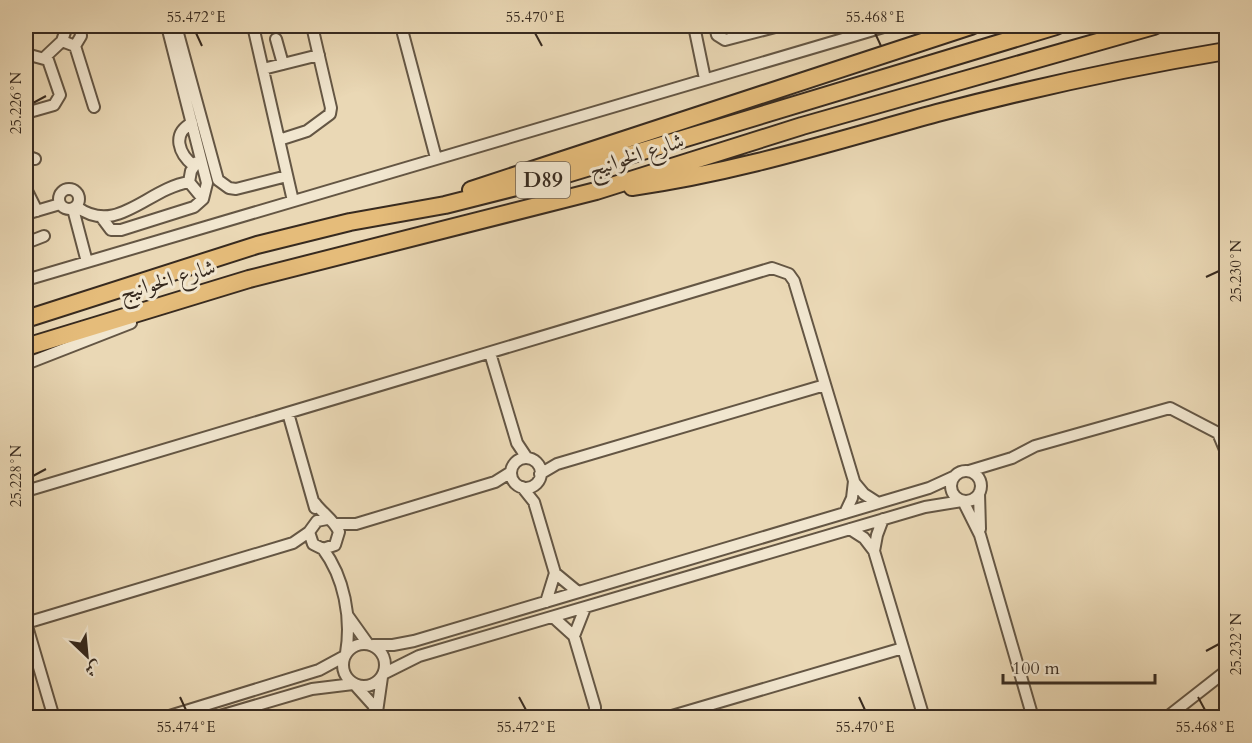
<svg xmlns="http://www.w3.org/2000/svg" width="1252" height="743" viewBox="0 0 1252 743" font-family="Cardo,Amiri,serif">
	<rect width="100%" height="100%" fill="#ead8b5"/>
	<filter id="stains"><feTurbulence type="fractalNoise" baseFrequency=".00333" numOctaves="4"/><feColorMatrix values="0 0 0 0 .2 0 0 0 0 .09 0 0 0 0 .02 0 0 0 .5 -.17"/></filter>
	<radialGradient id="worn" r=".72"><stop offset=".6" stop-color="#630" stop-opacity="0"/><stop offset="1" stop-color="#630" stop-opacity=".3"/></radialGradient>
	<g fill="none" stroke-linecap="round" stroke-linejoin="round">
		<defs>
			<path id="minor" d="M176,26L218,180L229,188L236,189L287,176
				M253,26L293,201
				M401,26L436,158
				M694,26L705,79
				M715,26L717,35L725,40L779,26
				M276,39L283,64
				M62,41L67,26
				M75,46L81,36L80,26
				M26,54L48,60L60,95L54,105L26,113
				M45,57L62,41L75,46L94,107
				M263,69L319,55
				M192,123C171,134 179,154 194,166
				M279,140L307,131L330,114L331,108L312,26
				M26,156L35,159
				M197,162L191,171L189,182L203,199
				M59 199a10 10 0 1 1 20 0a10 10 0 1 1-20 0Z
				M26,189L37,211
				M77,207C117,236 147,189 189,182
				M73,209L87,262
				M26,214L60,204
				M102,218L111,230H121L194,207L203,199L207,183L167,26
				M26,243L44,236
				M26,280L887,26
				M490,353L517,443L527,458
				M26,364L131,323
				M288,413L315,508
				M511 473a15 15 0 1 1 30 0a15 15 0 1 1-30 0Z
				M951 486a15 15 0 1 1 30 0a15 15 0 1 1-30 0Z
				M969,471L1012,458L1035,446L1170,408L1218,433L1226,452
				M540,474L557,464L825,385
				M854,482L864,494L878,503
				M522,487L534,502L555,573L546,602
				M26,491L772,268L789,274L794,281L854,481L852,498L845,513
				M979,493L980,529
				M963,501L980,535L1033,718
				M315,503C322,513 335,521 339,532L335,545L323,549L313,544L309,532L317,521L327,519
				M336,524H356L495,482L511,472
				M850,529L864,538L874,551L924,718
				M323,549C344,577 352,618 346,653
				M874,551L877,535L883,519
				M555,573L578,592
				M348,616L368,644
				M553,617L574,636L595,707V718
				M26,623L293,543L309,532
				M26,623L54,718
				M574,636L585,608
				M343 665a21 21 0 1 1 42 0a21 21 0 1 1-42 0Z
				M373,645H393L414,641L929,488L953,477
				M383,674L419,656L925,507L962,501
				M355,685L373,705L379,718
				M377,712L382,677
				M163,718L319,670L343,657
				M213,718L312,689L353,684
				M665,718L903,648
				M1166,718L1226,671"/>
			<path id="highway" d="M632,187C738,172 835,141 937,113C1033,88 1129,67 1226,51
				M471,190L971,26
				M26,319L257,245L350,222L445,205L560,176L1056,26
				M26,347L249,279L596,191L802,126L1154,26"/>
		</defs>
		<use href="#minor" stroke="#645644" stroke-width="14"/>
		<use href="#highway" stroke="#372a1f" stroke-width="20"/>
		<use href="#minor" stroke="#f1e6cf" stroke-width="10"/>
		<use href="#highway" stroke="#e5bc7a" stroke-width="16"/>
	</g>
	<path fill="none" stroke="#372a1f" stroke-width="2" d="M196,33L202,46M535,33L542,46M875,33L881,46M33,103L46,96M1206,277L1219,271M33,476L46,469M1206,651L1219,644M180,697L186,710M519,697L526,710M859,697L865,710M1198,697L1205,710"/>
	<g text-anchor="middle" stroke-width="6" stroke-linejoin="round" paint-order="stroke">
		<rect fill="#f1e6cf" stroke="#6f6254" stroke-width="1.5" x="516" y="162" width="54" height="36" rx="4.5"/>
		<g font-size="21" font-weight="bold" fill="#372a1f">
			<text x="543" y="187">D89</text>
		</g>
		<g font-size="22" fill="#372a1f" stroke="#f1e6cf">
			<text transform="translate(636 154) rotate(-18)" y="8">شارع الخوانيج</text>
			<text transform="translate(167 279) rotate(-16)" y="8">شارع الخوانيج</text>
		</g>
	</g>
	<rect width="1252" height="743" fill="none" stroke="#ead8b5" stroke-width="66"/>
	<g transform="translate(87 656) rotate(154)" stroke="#f1e6cf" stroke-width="4.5" paint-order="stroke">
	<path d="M0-4.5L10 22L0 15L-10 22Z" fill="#372a1f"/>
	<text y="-9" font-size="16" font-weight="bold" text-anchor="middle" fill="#372a1f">ش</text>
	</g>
	<path d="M1003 674v9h152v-9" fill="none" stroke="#372a1f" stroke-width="3"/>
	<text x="1012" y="674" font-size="18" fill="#372a1f" stroke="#f1e6cf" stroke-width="4.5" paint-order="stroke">100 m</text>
	<rect x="33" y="33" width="1186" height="677" fill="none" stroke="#372a1f" stroke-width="2"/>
	<g font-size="15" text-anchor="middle" fill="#372a1f">
		<text x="196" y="22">55.472°E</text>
		<text x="535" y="22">55.470°E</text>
		<text x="875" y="22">55.468°E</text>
		<text transform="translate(16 103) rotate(-90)" y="5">25.226°N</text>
		<text transform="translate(1236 271) rotate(-90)" y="5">25.230°N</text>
		<text transform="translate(16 476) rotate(-90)" y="5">25.228°N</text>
		<text transform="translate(1236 644) rotate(-90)" y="5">25.232°N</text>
		<text x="186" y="732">55.474°E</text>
		<text x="526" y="732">55.472°E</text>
		<text x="865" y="732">55.470°E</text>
		<text x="1205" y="732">55.468°E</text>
	</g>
	<rect width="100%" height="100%" filter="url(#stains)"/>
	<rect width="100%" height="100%" fill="url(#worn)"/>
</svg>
